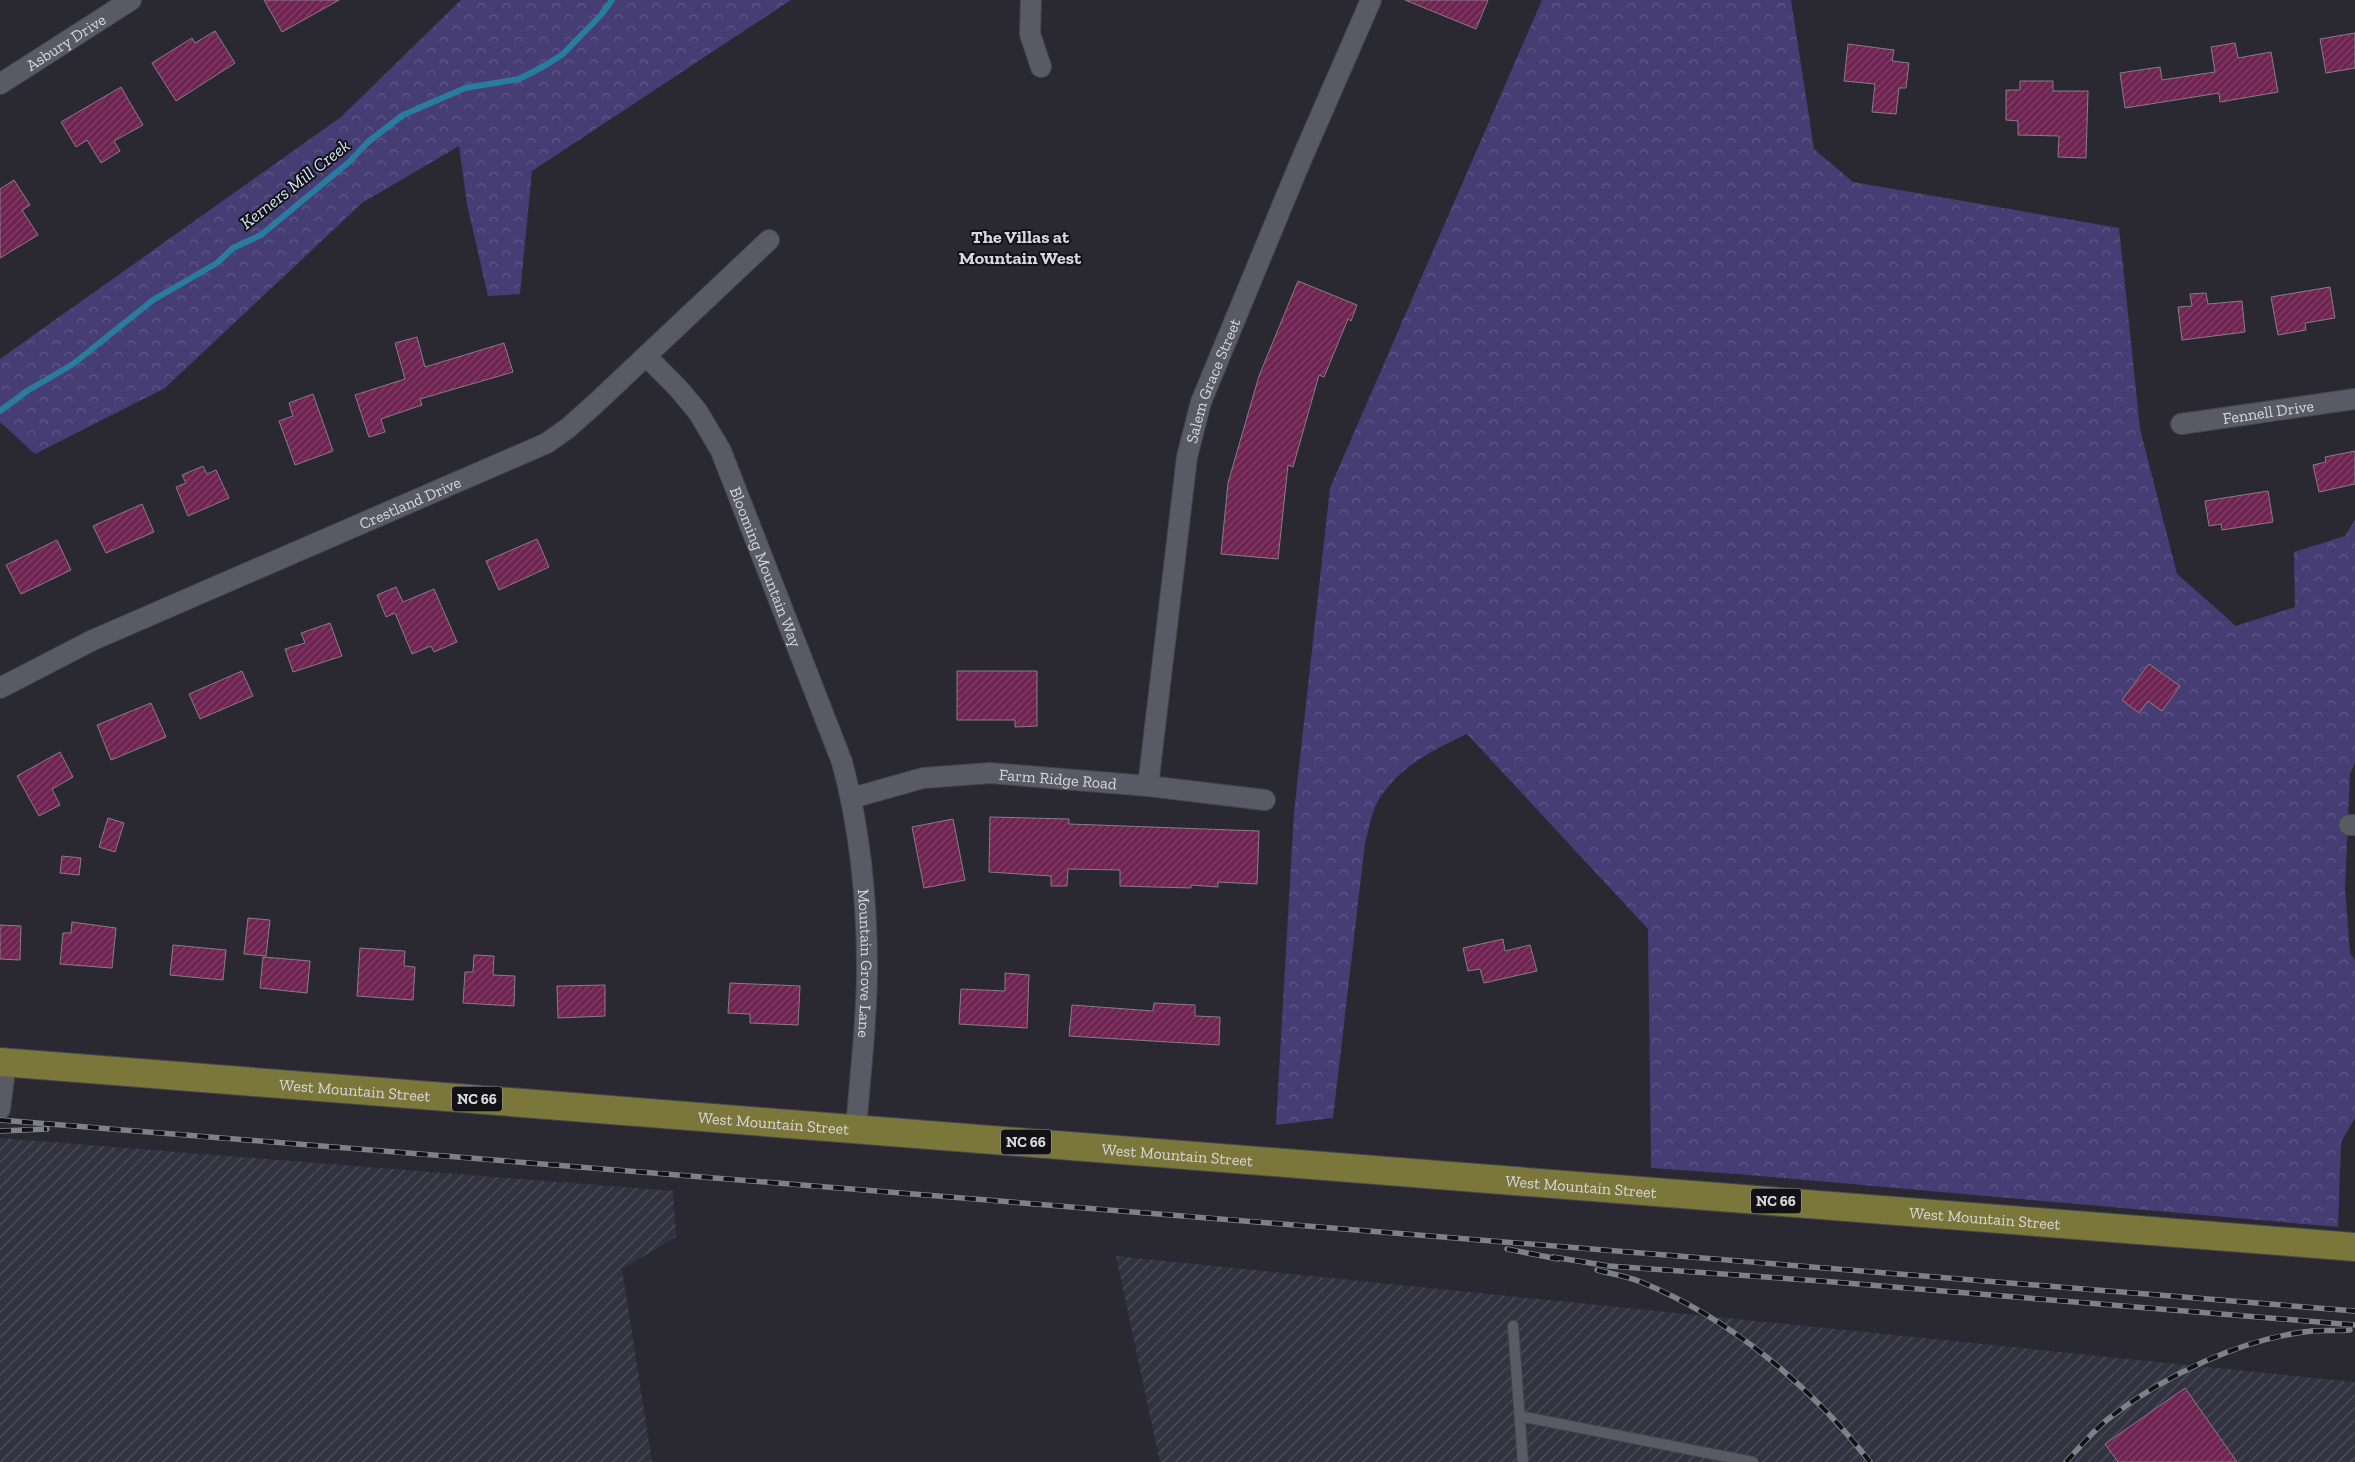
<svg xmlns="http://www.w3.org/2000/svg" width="2355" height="1462" viewBox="0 0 2355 1462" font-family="'Zilla Slab',serif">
	<defs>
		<pattern id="industrial-furrows" width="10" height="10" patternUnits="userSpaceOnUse" patternTransform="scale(1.25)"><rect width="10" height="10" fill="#333241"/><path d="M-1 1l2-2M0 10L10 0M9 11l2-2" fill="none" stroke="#504f5c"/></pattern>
		<pattern id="forest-crowns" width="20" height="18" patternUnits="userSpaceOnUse" patternTransform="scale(1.25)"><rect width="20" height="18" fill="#463d75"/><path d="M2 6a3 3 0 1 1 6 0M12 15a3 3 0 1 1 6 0" fill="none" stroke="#605888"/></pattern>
		<pattern id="building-hatch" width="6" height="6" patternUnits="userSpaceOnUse" patternTransform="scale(1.25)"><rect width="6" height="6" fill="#6e2351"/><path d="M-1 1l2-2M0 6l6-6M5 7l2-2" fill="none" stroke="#82426a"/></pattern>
	</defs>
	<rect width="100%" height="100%" fill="#2a2932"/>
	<path fill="url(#industrial-furrows)" d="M0,1138L673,1191L676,1237L622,1269L652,1462H0Z
		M1116,1256L2355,1382V1462H1160Z"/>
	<path fill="url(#forest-crowns)" d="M461,0H791L532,171L520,294L488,296L467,204L459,146L362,203L165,388L35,454L0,422V359L341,117Z
		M1542,0H1791L1814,149L1853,182L2119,228L2140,429L2177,574L2236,626L2295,607L2294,552L2345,536L2355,520V763L2350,774L2345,888L2350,953L2355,960V1118L2341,1142L2338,1227L1738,1174L1651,1168L1648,929L1467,734C1433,750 1398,767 1378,801C1371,813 1369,830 1365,843L1333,1118L1276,1125L1294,812L1330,488Z"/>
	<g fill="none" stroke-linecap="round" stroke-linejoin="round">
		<path stroke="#287d9f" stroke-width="6" d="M0,411L27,391L73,364L153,300L217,263L233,248L261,235L349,162L368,142L403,115L465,88L519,79L546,65L563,54L601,15L612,0"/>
	</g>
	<path fill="url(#building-hatch)" stroke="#897d83" d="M264,0H339L282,32Z
		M1405,0H1488L1476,29Z
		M215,31L235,63L176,101L152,63L192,38L195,43Z
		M2355,33V68L2326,73L2320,39Z
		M2235,43L2238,58L2271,52L2278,92L2220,102L2219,93L2125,108L2120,73L2160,67L2162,80L2215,72L2211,47Z
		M1848,44L1894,50L1892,61L1909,63L1906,88H1899L1896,114L1872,112L1875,84L1844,81Z
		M2020,81H2053V91H2088L2086,158L2058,157L2059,136L2018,135V121L2006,120V90H2020Z
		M121,87L143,125L114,141L120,151L101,163L87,140L76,147L61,122Z
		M14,180L30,205L22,210L38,235L0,258V189Z
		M1298,281L1357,305L1351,321L1348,319L1324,377L1319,375L1293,467L1288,465L1278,559L1221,554L1228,483L1259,376Z
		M2330,287L2335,318L2305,323L2306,330L2278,335L2271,297Z
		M2206,293L2208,304L2242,301L2245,332L2182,340L2178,307L2192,306L2190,294Z
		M417,337L425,367L504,343L513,372L420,399L422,405L381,419L385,432L369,437L355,395L405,379L395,343Z
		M313,394L333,451L295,465L279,421L293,416L289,403Z
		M2355,451V484L2319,492L2313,465L2326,462L2325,457Z
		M203,466L207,474L216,470L229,498L188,516L176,487L186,483L182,475Z
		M2268,491L2273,522L2222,530L2221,524L2209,526L2205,501Z
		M142,504L154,532L106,553L93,526Z
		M537,539L549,567L499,590L486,561Z
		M57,540L71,570L21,594L6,565Z
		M396,587L403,602L434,589L457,642L434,652L431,646L412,654L395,613L386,617L377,595Z
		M330,623L342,656L293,672L285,649L305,643L301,633Z
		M2149,664L2180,686L2162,711L2148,701L2139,713L2122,700Z
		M242,671L253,696L200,719L189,694Z
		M957,671H1037V726L1015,727V720H957Z
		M151,703L166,737L111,760L97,725Z
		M60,752L73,777L52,789L60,805L39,816L17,776Z
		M990,817L1069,819V824L1259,831L1257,884L1218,882V887L1191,885V888L1120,886V870L1068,869L1067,886H1051V876L989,872Z
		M108,818L124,823L115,852L99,847Z
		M953,819L965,880L924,888L912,827Z
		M62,856L81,858L79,875L60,873Z
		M248,918L270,920L266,956L244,954Z
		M72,922L116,928L112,968L60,964L63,933H71Z
		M0,925L21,926L20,960L0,959Z
		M1503,939L1505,951L1530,945L1537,971L1484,983L1480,969L1468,971L1463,948Z
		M173,945L226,950L223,980L170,975Z
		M360,948L405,951L404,966L415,967L413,1000L357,996Z
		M474,955L494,956L493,975L515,976L514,1006L463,1003L465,972H473Z
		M263,957L310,961L307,993L260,988Z
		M1005,973L1029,975L1027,1028L959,1024L961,989L1005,991Z
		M730,983L800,986L798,1025L750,1023V1014L728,1013Z
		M605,985V1016L558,1018L557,986Z
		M1154,1003L1195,1005V1016L1220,1017L1219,1045L1069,1036L1072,1005L1153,1011Z
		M2185,1388L2237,1462H2118L2105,1444Z"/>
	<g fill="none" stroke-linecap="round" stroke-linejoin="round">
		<defs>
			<path id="service" d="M1513,1326L1523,1462
				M1520,1416L1753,1462"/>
			<g id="minor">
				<path d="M1031,0L1030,34L1041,67"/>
				<path id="s1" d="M0,84L131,0"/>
				<path id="s2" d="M646,356L677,387L698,412L721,451L842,762C860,829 867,899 867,969C867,1022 860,1076 856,1129"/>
				<path id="s3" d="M2181,424L2355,399"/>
				<path id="s4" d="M0,688L93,640L547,443L568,428L595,404L769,240"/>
				<path id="s5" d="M1148,786L1187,457L1201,402L1299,165L1371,0"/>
				<path id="s6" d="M852,798L923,778L990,773L1148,786L1265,800"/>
				<path d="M2349,825H2355"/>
				<path d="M0,1109L6,1062"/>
			</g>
			<g id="primary">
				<path id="s7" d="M0,1062L2355,1247"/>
			</g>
		</defs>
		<use href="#service" stroke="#45454d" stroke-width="12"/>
		<use href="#minor" stroke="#45454d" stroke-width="22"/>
		<use href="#primary" stroke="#45454d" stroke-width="30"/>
		<use href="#service" stroke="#5a5a64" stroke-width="10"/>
		<use href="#minor" stroke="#5a5a64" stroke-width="20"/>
		<use href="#primary" stroke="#7b7639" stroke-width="28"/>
		<defs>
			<path id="rail" d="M0,1120L2355,1311
				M0,1131L47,1129
				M1507,1249L1558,1259
				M1553,1257L1609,1266L1821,1281L2355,1325
				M1597,1270C1611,1274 1627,1276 1641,1282C1730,1318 1812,1387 1870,1462
				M2066,1462C2079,1448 2093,1431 2108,1419C2163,1376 2242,1338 2312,1331C2325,1330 2337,1331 2350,1330"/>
		</defs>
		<use href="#rail" stroke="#808087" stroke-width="5.5"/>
		<use href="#rail" stroke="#121216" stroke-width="4" stroke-dasharray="11" stroke-linecap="butt"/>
	</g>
	<g text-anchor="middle" stroke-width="4" stroke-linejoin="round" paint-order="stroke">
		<g fill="#121216" stroke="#9c9ca1" stroke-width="1">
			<rect x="452" y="1086.5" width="50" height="25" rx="4"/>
			<rect x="1001" y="1129.5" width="50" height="25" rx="4"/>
			<rect x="1751" y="1188.5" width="50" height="25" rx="4"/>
		</g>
		<g font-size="15" font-weight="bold" fill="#d7d7dd">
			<text x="477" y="1104">NC 66</text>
			<text x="1026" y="1147">NC 66</text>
			<text x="1776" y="1206">NC 66</text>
		</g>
		<g font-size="16" fill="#d7d7dd" stroke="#121216">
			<text dy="6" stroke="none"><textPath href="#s1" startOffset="78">Asbury Drive</textPath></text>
			<text dy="6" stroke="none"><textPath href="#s5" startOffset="412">Salem Grace Street</textPath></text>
			<text dy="6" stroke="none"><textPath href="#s3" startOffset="88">Fennell Drive</textPath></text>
			<text dy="6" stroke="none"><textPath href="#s4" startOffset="450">Crestland Drive</textPath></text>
			<text dy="6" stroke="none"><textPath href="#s2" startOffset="246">Blooming Mountain Way</textPath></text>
			<text dy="6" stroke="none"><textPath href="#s6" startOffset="209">Farm Ridge Road</textPath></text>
			<text dy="6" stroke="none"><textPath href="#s2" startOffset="659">Mountain Grove Lane</textPath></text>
			<text dy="6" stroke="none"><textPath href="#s7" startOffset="356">West Mountain Street</textPath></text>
			<text dy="6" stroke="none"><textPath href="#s7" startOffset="776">West Mountain Street</textPath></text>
			<text dy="6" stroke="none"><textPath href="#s7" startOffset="1181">West Mountain Street</textPath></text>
			<text dy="6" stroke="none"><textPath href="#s7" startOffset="1586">West Mountain Street</textPath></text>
			<text dy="6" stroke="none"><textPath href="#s7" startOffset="1991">West Mountain Street</textPath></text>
		</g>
		<g font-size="18" font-style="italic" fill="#cfe6f2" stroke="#121216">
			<text transform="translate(295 184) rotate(-38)" y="6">Kerners Mill Creek</text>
		</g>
		<g font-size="18" font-weight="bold" fill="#d7d7dd" stroke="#121216">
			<text x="1020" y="243">The Villas at<tspan x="1020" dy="21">Mountain West</tspan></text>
		</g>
	</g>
</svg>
